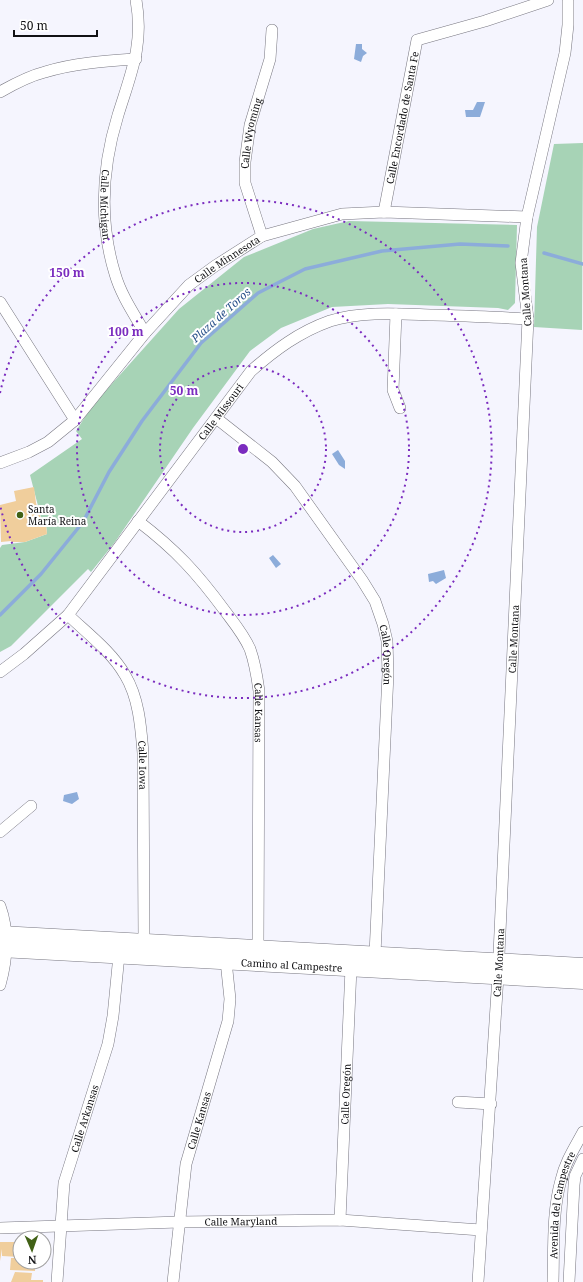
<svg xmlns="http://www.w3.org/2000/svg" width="583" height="1282" viewBox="0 0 583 1282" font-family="'Noto Serif',serif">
	<rect width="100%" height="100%" fill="#f5f5fe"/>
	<path fill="#a7d3b6" d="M583,143L582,330L534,327L537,227L554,144Z
		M349,221L517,225L515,303L508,310L498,308L388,304L332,307L281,328L250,351L193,428L115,542L91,572L88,569L11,646L0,652V548L2,545L25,542L47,534L46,524L43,525L30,475L82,439L76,431L92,406L179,309L244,257L313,229Z"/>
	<path fill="#8cacda" d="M356,44H362V49L367,53L363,56L361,62L354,59Z
		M477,102H485L480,117H466L465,110H473Z
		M338,450L345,461V469L339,465L332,454Z
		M273,555L281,564L276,568L269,558Z
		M444,570L446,578L436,584L433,581L429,582L428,574Z
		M77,792L79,799L72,804L63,801L64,795Z"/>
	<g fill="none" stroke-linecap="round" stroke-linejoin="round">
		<path stroke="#8cacda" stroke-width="3.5" d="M544,253L583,264
			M0,615L41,574L83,522L109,472L142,421L201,343L258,293L305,269L382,251L460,244L508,246"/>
	</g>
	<path fill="#f0ce9c" d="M34,487L36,503L43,525L46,524L47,534L25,542H11V541L1,542L0,505L16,501L14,491Z
		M0,1242H20V1257L2,1256V1249L0,1261Z
		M11,1258H20V1262H44V1259H46V1264H35V1271L10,1270Z
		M15,1272L32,1273L31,1280H43V1282H11Z"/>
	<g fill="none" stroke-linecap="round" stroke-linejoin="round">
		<defs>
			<g id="street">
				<path id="s1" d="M136,0C144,45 131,73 118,115C102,167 99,222 115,274C121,295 134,314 145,333"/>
				<path d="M0,92C14,84 29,76 45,72C74,63 106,61 136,59"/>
				<path id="s2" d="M384,212L417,40L485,21L548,0"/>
				<path id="s3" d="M262,236L245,183V162L250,125L270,59L272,30"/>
				<path d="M0,302L75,420"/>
				<path d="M396,314L393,390L400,408"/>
				<path id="s4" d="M216,418L272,462L295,486L362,580L375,601L383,624L387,641L388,674L375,954"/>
				<path id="s5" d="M0,463L29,452L48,442L75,420L145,333L189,285L215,266L262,236L342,214L384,212L527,217"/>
				<path id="s6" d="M138,521C176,550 197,573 225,611C234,623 244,635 250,649C255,663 257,676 259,691L258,948"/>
				<path id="s7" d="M68,615C87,633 112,652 125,675C139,698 141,728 143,753L144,942"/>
				<path id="s8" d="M0,672L24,654L68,615L251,371C275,350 299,332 330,321C363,311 399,314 433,315C465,316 496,317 528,319"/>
				<path d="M0,832L31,806"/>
				<path d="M0,906C9,931 7,960 0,985"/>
				<path d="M458,1102L491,1104"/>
				<path id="s9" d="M340,1220L351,968"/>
				<path id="s10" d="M0,1228L179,1222L340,1220L481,1230"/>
				<path id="s11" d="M57,1282L64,1183L108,1044L113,1016L119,955"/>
				<path id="s12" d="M173,1282L186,1164L228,1021L230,999L226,961"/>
				<path id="s13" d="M478,1282L498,976L528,319L521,263L527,217L565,53L568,25V1"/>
				<path id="s14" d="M553,1282C554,1248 552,1212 561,1180C565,1162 575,1147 583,1132"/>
				<path d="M569,1282L574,1185L575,1176L583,1159"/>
			</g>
			<g id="secondary">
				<path d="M0,934L583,966"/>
				<path id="s15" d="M0,949L583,981"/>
			</g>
		</defs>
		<use href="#street" stroke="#787781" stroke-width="12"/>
		<use href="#secondary" stroke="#787781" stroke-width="17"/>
		<use href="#street" stroke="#fff" stroke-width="11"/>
		<use href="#secondary" stroke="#fff" stroke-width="16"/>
	</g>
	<g fill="none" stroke="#7b2cbf" stroke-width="2" stroke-dasharray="2 4">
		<circle cx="243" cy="449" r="83"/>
		<circle cx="243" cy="449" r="166"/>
		<path d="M0 393A249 249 0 1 1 0 505"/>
	</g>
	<circle fill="#416116" stroke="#fff" stroke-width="1.5" cx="20" cy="515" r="4"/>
	<g text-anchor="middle" stroke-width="4" stroke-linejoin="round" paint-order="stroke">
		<g font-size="10" fill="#111114" stroke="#fff">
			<text dy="4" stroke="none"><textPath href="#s2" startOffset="96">Calle Encordado de Santa Fe</textPath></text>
			<text dy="4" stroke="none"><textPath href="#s3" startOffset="106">Calle Wyoming</textPath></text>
			<text dy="4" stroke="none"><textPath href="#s1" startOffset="209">Calle Míchigan</textPath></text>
			<text dy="4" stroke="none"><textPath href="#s5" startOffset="310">Calle Minnesota</textPath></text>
			<text transform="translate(525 292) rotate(-94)" y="4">Calle Montana</text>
			<text dy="4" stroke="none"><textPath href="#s8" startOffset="343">Calle Missouri</textPath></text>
			<text dy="4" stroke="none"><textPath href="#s13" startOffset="644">Calle Montana</textPath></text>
			<text dy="4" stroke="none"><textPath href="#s4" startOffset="300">Calle Oregón</textPath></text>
			<text dy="4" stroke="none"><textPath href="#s6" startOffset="236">Calle Kansas</textPath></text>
			<text dy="4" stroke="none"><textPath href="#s7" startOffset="176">Calle Iowa</textPath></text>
			<text dy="4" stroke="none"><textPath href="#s13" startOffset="320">Calle Montana</textPath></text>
			<text dy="4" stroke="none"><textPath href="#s15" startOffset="292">Camino al Campestre</textPath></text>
			<text dy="4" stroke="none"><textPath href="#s9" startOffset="126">Calle Oregón</textPath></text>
			<text dy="4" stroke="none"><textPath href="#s11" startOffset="167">Calle Arkansas</textPath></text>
			<text dy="4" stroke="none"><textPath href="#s12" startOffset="164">Calle Kansas</textPath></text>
			<text dy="4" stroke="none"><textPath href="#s14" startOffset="78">Avenida del Campestre</textPath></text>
			<text dy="4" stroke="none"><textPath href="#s10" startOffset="241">Calle Maryland</textPath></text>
		</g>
		<g font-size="10" fill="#111114" stroke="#fff" text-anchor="start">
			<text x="28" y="513">Santa<tspan x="28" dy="12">María Reina</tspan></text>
		</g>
		<g font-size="11" font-style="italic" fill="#264f88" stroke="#fff">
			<text transform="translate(221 315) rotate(-42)" y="4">Plaza de Toros</text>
		</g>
	</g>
	<circle cx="243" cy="449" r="6" fill="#7b2cbf" stroke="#fff" stroke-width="2"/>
	<g font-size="12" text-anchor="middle" font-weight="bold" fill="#7b2cbf" stroke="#fff" stroke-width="4" stroke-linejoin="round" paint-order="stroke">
		<text x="67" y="277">150 m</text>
		<text x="126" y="336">100 m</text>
		<text x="184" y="395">50 m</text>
	</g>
	<g transform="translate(32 1250) rotate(178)"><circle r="19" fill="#ffffff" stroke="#a0a0a1"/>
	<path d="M0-3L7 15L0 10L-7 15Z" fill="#416116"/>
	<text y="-6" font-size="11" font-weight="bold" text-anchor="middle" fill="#111114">N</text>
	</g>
	<path d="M14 30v6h83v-6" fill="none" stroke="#111114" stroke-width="2"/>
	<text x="20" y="30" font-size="12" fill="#111114" stroke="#ffffff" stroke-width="3" paint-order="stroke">50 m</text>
</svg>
